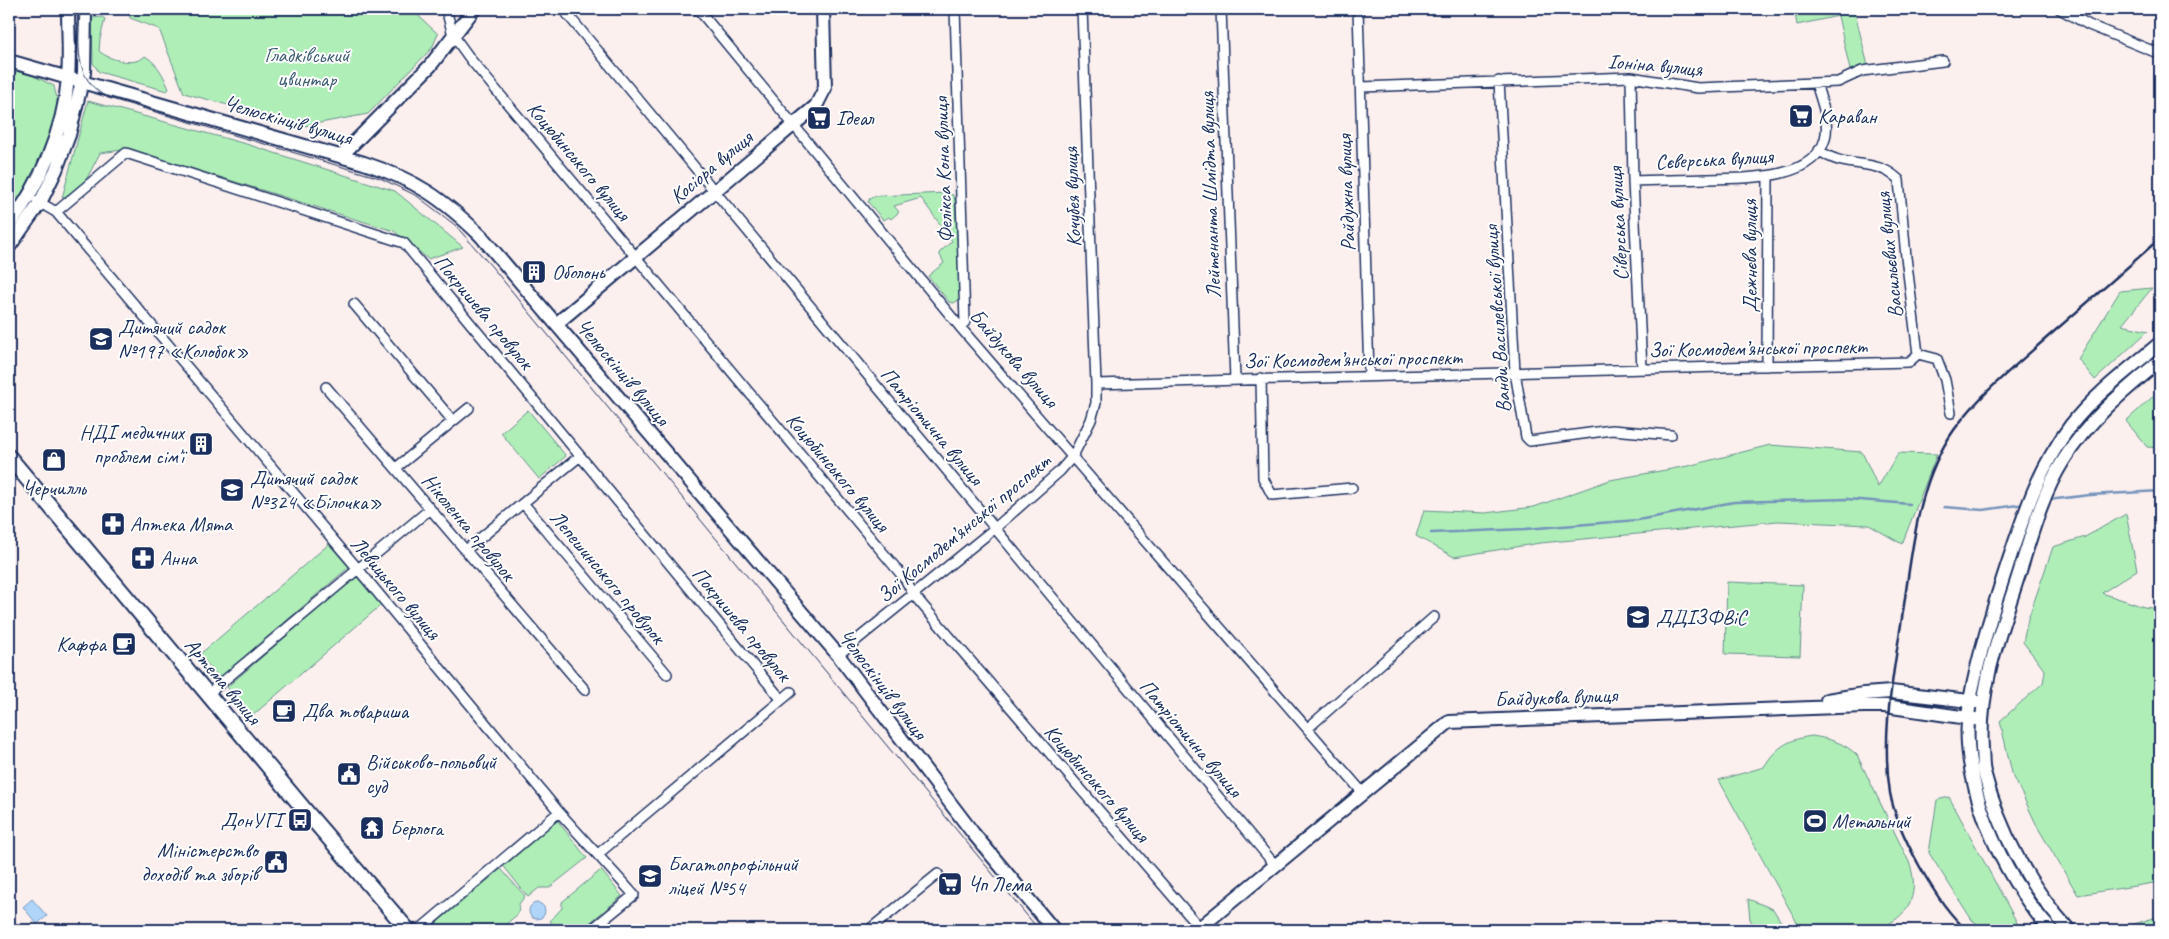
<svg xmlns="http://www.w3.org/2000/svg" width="2169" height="939" viewBox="0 0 2169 939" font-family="Caveat,sans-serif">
	<rect width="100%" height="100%" fill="#fcf0ef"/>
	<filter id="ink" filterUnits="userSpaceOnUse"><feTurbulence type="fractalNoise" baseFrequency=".02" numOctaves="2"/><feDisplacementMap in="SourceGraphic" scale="10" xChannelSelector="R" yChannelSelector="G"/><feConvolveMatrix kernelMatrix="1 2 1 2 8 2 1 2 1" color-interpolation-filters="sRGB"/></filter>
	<g filter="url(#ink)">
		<path fill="#afefb7" stroke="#658f8a" d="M128,9H411L438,34L432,48L368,114L304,126L184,93L159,29L130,18Z
			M1794,9H1854L1868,66L1850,70L1838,16L1797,25Z
			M102,17L105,19L100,39L99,51C109,60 135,67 145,56C159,65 163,75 169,89L167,91L99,72L93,63L92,18Z
			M9,69L34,76L54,86C55,92 58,99 57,105C53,137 29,190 9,214Z
			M88,101L246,144L395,191L463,247L428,259L394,231L129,149L100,153L83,186L62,198Z
			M946,193L953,195L955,200L960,295V299L954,303L949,302L928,276L944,263L939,253L952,241L921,198L894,206L899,212L891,219L889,217L883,220L868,202L870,198L876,196Z
			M2152,288L2122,325L2148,331L2095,380L2078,359L2120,291Z
			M2160,390V448L2147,447L2126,421Z
			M528,410L566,456L539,479L501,433Z
			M1770,445L1862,452L1878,487L1898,453L1937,454L1902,544L1869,525L1778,521L1540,543L1454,557L1416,536L1424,510L1485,513L1534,507L1610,480L1688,466Z
			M2126,514L2137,570L2102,593L2144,607L2160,609V882L2078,895L2038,828L2012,773L2000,721L2043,683L2045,671L2023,642L2028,619L2053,547L2085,537Z
			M329,544L349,567L220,678L199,655Z
			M356,576L381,605L252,716L227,687Z
			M1727,582L1803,585L1800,656L1725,654Z
			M1812,736C1830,739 1843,742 1857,755L1909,862C1918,886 1914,910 1890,923C1886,926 1881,929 1876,930C1863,932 1849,930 1836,930L1830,928L1825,930H1801L1719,780L1764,767C1776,747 1789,739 1812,736Z
			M1949,797L2021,930H1986L1972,920L1929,853L1937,800Z
			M557,820L587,858L549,888H539L528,897L502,864Z
			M501,869L525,896L519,904L518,914L499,930H438L434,925Z
			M601,870L622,896L581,930H557L550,921L562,908V902Z
			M1748,899L1773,909L1786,930H1756L1750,919Z
			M2160,916V930H2115Z"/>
		<path fill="#afd6f9" stroke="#7493bb" d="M32,899L47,916L37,924L23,907Z
			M529 911a8 8 0 1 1 16 0a8 8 0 1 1-16 0Z"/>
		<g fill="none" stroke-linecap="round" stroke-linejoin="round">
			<path stroke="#7493bb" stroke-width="2.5" d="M2048,500L2090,495L2160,491
				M1944,507L1983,510L2025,504
				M1431,533L1525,529L1638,520L1734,502L1847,499L1910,504"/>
			<defs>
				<path id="street" d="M446,9L453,35L471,60L905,579L913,594L1200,928
					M563,9L1275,865
					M698,9L960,327L1363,793
					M955,9L965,322L960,327
					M1082,9L1096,384
					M1221,9L1235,379
					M1358,9L1369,376
					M2060,9L2089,25L2160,54
					M1631,77L1633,181L1642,369
					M1499,81L1515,372L1526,437L1530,441L1612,430L1671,435
					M1361,87L1631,77L1698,88L1838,82L1862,71L1943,61
					M1819,150C1845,171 1875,156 1899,180L1906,257L1918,354
					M1633,181C1658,180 1682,180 1706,179C1741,178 1813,182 1825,139C1830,120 1821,101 1816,83
					M37,201L56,212L358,569L559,812L634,895L591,930
					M56,212L126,153L404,243L781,699
					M354,304L453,421
					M1767,366L1768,177
					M1261,378L1263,478L1272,495L1352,488
					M326,387L585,690
					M396,468L469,408
					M523,503L667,674
					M466,550L580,456
					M838,655L994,529L1060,471L1073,456L1091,420L1096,403V384L1909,362L1918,354L1937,359L1945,380L1951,413
					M208,694L430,509
					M1308,728L1434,617
					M598,854L791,692
					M419,930L559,812
					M869,930L938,874"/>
				<path id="secondary" d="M9,61L364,163C416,180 442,198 481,236L838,655L973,833L1054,930
					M341,156L430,66L474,9
					M9,226C40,184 64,130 68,78C70,55 68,32 68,9
					M9,247L40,203L56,170L69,135L84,73L85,9
					M556,324L816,106L825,88L823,9
					M1827,700L1864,694L1891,692L1978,702
					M1197,930L1449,722L1864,706H1885L1982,720
					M2051,930C2000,875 1957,777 1970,701C1978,656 1993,609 2007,566C2024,515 2038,469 2071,425C2096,393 2130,369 2160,343
					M2069,930C2029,886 1999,831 1984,772C1982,765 1983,757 1982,749C1978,689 2000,633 2018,577C2031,537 2041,496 2063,461C2088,420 2125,390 2160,361"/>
				<path id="primary" d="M9,457L309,815L408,930"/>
			</defs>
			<use href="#street" stroke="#1b2f5e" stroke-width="12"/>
			<use href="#secondary" stroke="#1b2f5e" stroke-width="16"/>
			<use href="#primary" stroke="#1b2f5e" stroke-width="18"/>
			<use href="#street" stroke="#fff" stroke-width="9"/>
			<use href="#secondary" stroke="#fff" stroke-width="12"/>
			<use href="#primary" stroke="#fff" stroke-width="14"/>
			<path stroke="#1b2f5e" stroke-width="1" d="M80,9C79,45 72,78 108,98L380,178L417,196L455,225L492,267L1039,930"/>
			<path stroke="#1b2f5e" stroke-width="2.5" d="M1967,930C1937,905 1897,832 1890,793C1881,734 1893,676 1902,618C1912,555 1916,484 1954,430C1980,394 2016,365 2050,335C2087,303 2124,271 2160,238"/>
		</g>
	</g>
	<defs>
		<symbol id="supermarket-square" viewBox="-11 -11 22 22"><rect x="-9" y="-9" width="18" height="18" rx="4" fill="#1b2f5e" stroke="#fff"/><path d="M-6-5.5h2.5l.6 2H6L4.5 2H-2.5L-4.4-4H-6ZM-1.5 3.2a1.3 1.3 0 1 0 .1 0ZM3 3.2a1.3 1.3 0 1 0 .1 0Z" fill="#fff"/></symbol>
		<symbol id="building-square" viewBox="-11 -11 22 22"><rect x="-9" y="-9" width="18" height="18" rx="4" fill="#1b2f5e" stroke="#fff"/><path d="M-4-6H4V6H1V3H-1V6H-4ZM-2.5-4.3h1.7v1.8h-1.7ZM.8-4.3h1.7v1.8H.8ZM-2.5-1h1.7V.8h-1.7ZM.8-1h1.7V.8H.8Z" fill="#fff"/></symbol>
		<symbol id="school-square" viewBox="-11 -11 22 22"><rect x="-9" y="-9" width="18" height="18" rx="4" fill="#1b2f5e" stroke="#fff"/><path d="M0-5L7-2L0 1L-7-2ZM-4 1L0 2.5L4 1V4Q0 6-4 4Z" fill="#fff"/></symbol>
		<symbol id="shop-square" viewBox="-11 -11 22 22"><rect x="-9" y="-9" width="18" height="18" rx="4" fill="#1b2f5e" stroke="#fff"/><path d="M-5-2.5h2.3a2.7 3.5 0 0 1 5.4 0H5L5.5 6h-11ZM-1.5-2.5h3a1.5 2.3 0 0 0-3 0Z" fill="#fff"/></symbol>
		<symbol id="pharmacy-square" viewBox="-11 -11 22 22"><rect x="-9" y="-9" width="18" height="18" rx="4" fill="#1b2f5e" stroke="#fff"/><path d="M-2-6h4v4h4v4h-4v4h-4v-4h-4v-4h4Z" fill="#fff"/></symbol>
		<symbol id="university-square" viewBox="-11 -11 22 22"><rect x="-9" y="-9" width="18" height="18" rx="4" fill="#1b2f5e" stroke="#fff"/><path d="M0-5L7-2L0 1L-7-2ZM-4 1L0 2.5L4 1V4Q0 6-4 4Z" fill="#fff"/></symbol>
		<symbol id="cafe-square" viewBox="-11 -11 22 22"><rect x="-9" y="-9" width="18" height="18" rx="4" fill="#1b2f5e" stroke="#fff"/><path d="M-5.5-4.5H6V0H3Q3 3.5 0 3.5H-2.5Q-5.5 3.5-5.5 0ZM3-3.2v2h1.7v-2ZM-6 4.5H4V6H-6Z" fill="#fff"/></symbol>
		<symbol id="civic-square" viewBox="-11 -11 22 22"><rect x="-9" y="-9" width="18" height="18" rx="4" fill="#1b2f5e" stroke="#fff"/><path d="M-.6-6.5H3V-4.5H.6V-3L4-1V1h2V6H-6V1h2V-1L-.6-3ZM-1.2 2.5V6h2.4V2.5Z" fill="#fff"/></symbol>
		<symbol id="bus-square" viewBox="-11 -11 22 22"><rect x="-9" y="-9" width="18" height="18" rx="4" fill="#1b2f5e" stroke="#fff"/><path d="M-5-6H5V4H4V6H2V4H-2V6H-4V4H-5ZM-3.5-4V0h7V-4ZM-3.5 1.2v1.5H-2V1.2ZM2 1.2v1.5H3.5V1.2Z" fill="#fff"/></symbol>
		<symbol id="stadium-square" viewBox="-11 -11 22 22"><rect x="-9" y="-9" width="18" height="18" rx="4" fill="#1b2f5e" stroke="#fff"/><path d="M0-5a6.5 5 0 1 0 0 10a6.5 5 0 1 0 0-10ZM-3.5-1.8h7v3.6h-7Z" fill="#fff"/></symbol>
		<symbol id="temple-square" viewBox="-11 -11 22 22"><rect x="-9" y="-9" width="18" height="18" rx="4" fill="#1b2f5e" stroke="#fff"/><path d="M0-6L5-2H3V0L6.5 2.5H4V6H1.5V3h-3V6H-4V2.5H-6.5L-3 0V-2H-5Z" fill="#fff"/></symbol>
	</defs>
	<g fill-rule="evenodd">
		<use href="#supermarket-square" x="1787" y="102" width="28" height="28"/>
		<use href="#supermarket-square" x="805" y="104" width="28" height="28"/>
		<use href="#building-square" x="520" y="258" width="28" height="28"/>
		<use href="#school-square" x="87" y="325" width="28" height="28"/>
		<use href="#building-square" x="187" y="430" width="28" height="28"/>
		<use href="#shop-square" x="40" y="446" width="28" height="28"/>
		<use href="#school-square" x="218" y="476" width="28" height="28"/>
		<use href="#pharmacy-square" x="99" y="510" width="28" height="28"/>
		<use href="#pharmacy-square" x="129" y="544" width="28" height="28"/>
		<use href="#university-square" x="1624" y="603" width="28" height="28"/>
		<use href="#cafe-square" x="110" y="630" width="28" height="28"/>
		<use href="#cafe-square" x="270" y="697" width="28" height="28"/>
		<use href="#civic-square" x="335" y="760" width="28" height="28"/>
		<use href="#bus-square" x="286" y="806" width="28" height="28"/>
		<use href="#stadium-square" x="1801" y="807" width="28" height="28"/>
		<use href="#temple-square" x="358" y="814" width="28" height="28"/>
		<use href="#civic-square" x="262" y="848" width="28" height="28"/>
		<use href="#school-square" x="636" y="862" width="28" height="28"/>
		<use href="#supermarket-square" x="936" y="870" width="28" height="28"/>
	</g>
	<g text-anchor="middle" stroke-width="4" stroke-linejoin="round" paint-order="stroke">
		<g font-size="21" fill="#405f74" stroke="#fff">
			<text x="307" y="62">Гладківський<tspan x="307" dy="24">цвинтар</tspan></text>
		</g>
		<g font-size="21" fill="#1b2f5e" stroke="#fff">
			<text transform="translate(1655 65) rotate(5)" y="7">Іоніна вулиця</text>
			<text transform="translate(288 120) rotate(16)" y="7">Челюскінців вулиця</text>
			<text transform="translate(1714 159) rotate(-3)" y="7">Сєверська вулиця</text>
			<text transform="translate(579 161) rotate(50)" y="7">Коцюбинського вулиця</text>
			<text transform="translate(711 167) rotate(-40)" y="7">Косіора вулиця</text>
			<text transform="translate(943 170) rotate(-92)" y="7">Фелікса Кона вулиця</text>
			<text transform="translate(1346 193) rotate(-92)" y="7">Райдужна вулиця</text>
			<text transform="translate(1210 195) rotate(-92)" y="7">Лейтенанта Шмідта вулиця</text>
			<text transform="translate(1072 197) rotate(-92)" y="7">Кочубея вулиця</text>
			<text transform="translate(1618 224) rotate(-93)" y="7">Сіверська вулиця</text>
			<text transform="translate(1889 255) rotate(-96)" y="7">Васильєвих вулиця</text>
			<text transform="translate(1750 256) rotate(-90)" y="7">Дежнєва вулиця</text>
			<text transform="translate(484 312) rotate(50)" y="7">Покришева провулок</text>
			<text transform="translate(1497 319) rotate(-94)" y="7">Ванди Василевської вулиця</text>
			<text transform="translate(1758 348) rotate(-1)" y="7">Зої Космодем’янської проспект</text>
			<text transform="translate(1014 358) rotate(49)" y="7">Байдукова вулиця</text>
			<text transform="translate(1353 359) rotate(-1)" y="7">Зої Космодем’янської проспект</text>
			<text transform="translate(623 372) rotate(50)" y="7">Челюскінців вулиця</text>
			<text transform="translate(932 426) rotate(50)" y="7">Патріотична вулиця</text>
			<text transform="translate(838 472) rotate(50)" y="7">Коцюбинського вулиця</text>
			<text transform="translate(469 527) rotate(50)" y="7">Ніколенка провулок</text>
			<text transform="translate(964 528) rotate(-40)" y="7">Зої Космодем’янської проспект</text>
			<text transform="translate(608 577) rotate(50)" y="7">Лепешинського провулок</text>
			<text transform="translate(396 588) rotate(50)" y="7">Левицького вулиця</text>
			<text transform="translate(742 624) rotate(50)" y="7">Покришева провулок</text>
			<text transform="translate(223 681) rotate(50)" y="7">Артема вулиця</text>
			<text transform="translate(883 684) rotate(53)" y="7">Челюскінців вулиця</text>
			<text transform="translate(1556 697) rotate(-2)" y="7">Байдукова вулиця</text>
			<text transform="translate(1191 738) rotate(50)" y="7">Патріотична вулиця</text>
			<text transform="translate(1097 783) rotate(49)" y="7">Коцюбинського вулиця</text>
		</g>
		<g font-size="21" fill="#1b2f5e" stroke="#fff" text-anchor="start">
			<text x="1818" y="123">Караван</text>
			<text x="836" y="125">Ідеал</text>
			<text x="552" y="279">Оболонь</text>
			<text x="118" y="334">Дитячий садок<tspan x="118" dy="24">№197 «Колобок»</tspan></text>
			<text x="184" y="439" text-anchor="end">НДІ медичних<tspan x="184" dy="24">проблем сім'ї</tspan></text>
			<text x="250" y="485">Дитячий садок<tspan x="250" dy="24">№324 «Білочка»</tspan></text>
			<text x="54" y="495" text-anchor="middle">Черчилль</text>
			<text x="130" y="531">Аптека Мята</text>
			<text x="160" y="565">Анна</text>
			<text x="1656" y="624">ДДІЗФВіС</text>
			<text x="106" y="651" text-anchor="end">Каффа</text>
			<text x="302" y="718">Два товариша</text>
			<text x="366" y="769">Військово-польовий<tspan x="366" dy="24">суд</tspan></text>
			<text x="282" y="827" text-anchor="end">ДонУГІ</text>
			<text x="1832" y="828">Метальний</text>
			<text x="390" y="835">Берлога</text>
			<text x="258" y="857" text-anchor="end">Міністерство<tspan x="258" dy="24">доходів та зборів</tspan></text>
			<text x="668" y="871">Багатопрофільний<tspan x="668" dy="24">ліцей №54</tspan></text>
			<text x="968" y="891">Чп Лема</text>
		</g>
	</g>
	<rect width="2169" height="939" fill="none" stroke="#fff" stroke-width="30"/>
	<rect x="15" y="15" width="2139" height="909" fill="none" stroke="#1b2f5e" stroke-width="2" filter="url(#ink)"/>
</svg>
